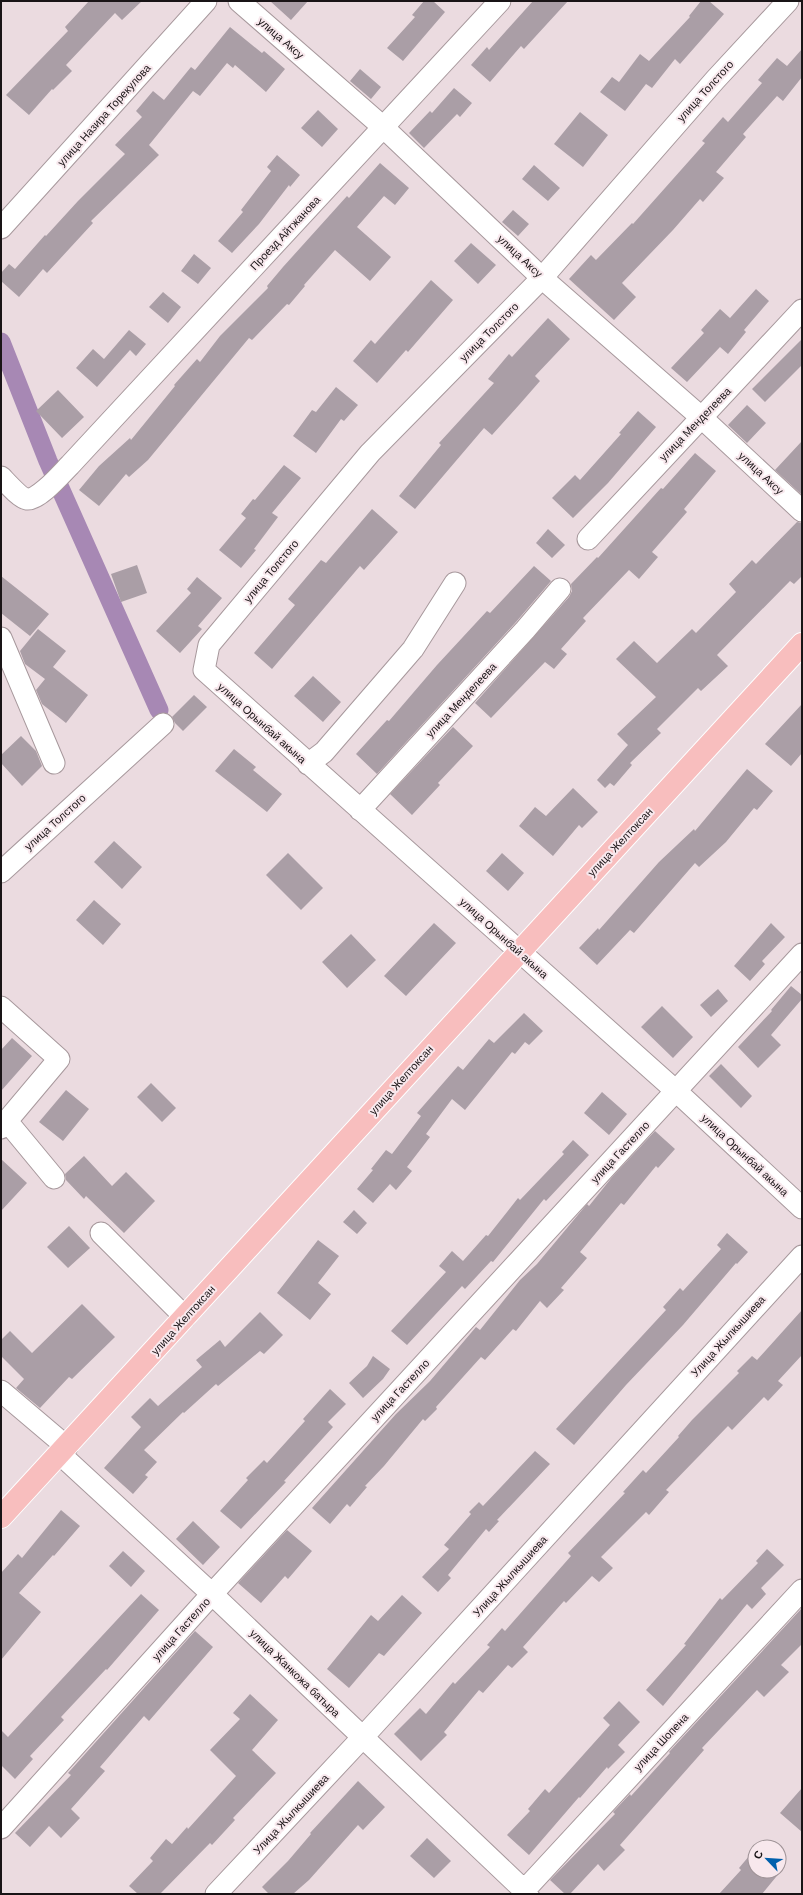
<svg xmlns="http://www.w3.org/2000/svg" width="803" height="1895" viewBox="0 0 803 1895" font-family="Helvetica,sans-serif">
	<rect width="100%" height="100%" fill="#ebdbe0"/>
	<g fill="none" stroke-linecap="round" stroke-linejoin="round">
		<path stroke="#a788b4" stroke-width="19" d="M1,342L48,461L159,710"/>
	</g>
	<path fill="#aa9ea6" d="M89,1H142L122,20L115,13L66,65L72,71L53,90L52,89L29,115L6,95L68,31L65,27Z
		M270,1H308L291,20Z
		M424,1H433L445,12L403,61L387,48L415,17L412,15Z
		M533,1H568L524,49L521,46L490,82L471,65L487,47L489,50Z
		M701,1H709L724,14L680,64L675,59L652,88L646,84L625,111L600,92L612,77L619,82L640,54L649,61L690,17L689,16Z
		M230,27L262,53L264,51L285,69L266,92L235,65L233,68L227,63L200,96L193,91L149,145L159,155L91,221L93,223L47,273L43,269L19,297L1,281V273L9,264L15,269L45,235L46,236L78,201L125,154L115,145L142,117L136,111L153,91L164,100L191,67L195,70Z
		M802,49V77L783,101L777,96L743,134L746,137L716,172L724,178L703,202L700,199L673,230L622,283L636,297L614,320L569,279L591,255L596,260L632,223L633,224L705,143L702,141L723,117L728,122L762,83L758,80L777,58L787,66Z
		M360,69L381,87L371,99L350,81Z
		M454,88L472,103L460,117L457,114L424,148L409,133L430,111L432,113Z
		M318,110L338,129L322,147L301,128Z
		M580,112L608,135L583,167L554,144Z
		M277,155L300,175L290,187L289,185L259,224L232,253L218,241L243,212L241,210L271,171L267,167Z
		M380,163L409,188L395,205L384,196L357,227L391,257L370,281L335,250L304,285L305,286L289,305L287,304L252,340L249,338L148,460L129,477L126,474L99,506L79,490L99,466L130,438L131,440L175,386L174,385L197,359L200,362L220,336L268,288L267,286L283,267L347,196L349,198Z
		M534,165L560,188L548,201L522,179Z
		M513,210L529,224L518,236L502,222Z
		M471,243L496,265L478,284L454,261Z
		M194,254L211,268L198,284L181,271Z
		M431,280L453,300L408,352L406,350L377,383L353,361L371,340L375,344Z
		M756,289L769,301L744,330L746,332L728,354L720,347L687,382L671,368L704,333L701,330L720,309L730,318Z
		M163,292L181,307L168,323L149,307Z
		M548,318L570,339L535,376L540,381L519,405L492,435L484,428L415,509L399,496L441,445L439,443L494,383L488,379L509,354L512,357Z
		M129,330L146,344L136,356L130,350L97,387L76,368L93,349L104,359Z
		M802,339V365L765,402L752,389Z
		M336,387L358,405L344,421L341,419L316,453L293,436L312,410L316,412Z
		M58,390L84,417L62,438L36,411Z
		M747,405L766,423L747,443L728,425Z
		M638,411L656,427L608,483L573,518L552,498L575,475L580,480L621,434L619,433Z
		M802,441V495L775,470Z
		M695,453L716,471L684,509L687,512L652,552L658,557L639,579L629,570L583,618L586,621L561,649L567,654L554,669L545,662L491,718L475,703L569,597L572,591L571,584L597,557L598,558L661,488L663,489Z
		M284,465L301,478L272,513L278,517L254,549L256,550L241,568L219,550L246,518L241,514L253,499L255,500Z
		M372,509L398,532L364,570L360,566L272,669L254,653L295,605L288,599L321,560L326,563Z
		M797,522L802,523V576L794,584L790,581L717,655L728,666L701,691L698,688L657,729L661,733L630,763L632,765L614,786L610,783L605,788L597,780L628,745L617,734L656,697L616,659L634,641L657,663L692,629L696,633L736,592L729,584L752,560L756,564Z
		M548,529L565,545L552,558L536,543Z
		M137,565L147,593L121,602L111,574Z
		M534,566L551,581L516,622L377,774L356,754L387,720L389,721L437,665L487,611L490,613Z
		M1,576L49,614L30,636L1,613Z
		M197,577L222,598L198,626L202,629L180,653L156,631L191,593L187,589Z
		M38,629L66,651L53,667L88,695L66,723L42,704L36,690L45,679L25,664L20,651Z
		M313,676L341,702L323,722L294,696Z
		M194,695L207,707L183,731L175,723L172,717Z
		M802,704V753L791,766L765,744Z
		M453,727L473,746L438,783L440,785L412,815L390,794Z
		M21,736L36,751L42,766L22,786L1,763V755Z
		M234,749L256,767L253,770L282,794L267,812L215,771Z
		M747,769L773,791L757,810L754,808L726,842L699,867L695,863L634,933L630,930L597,965L579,948L598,928L599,930L659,862L694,829L695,831Z
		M573,788L598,812L582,828L579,825L553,856L519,826L535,807L546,816Z
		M114,841L142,867L122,889L94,862Z
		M288,853L323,888L301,910L266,875Z
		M502,853L524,873L508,891L486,871Z
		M94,900L121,924L103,945L76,920Z
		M434,923L456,943L406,996L384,976Z
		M771,923L785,937L762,961L765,964L750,981L734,966Z
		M351,934L376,960L347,988L322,962Z
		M791,986L802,995V999L771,1035L781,1045L758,1068L738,1047L772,1011L771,1010Z
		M718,989L728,1001L711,1017L700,1005Z
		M662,1006L693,1037L673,1058L641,1027Z
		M524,1013L543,1031L529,1045L525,1042L515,1054L512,1052L465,1110L452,1099L426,1134L430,1137L407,1167L412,1171L396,1190L390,1184L373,1203L357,1189L373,1170L371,1169L386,1150L392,1154L421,1116L417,1113L458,1066L463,1070L489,1039L494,1043Z
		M12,1038L32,1056L1,1091V1050Z
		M721,1064L752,1096L741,1108L709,1076Z
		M151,1083L176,1108L162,1122L137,1097Z
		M66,1090L89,1109L63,1141L39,1122Z
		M602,1092L627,1114L609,1135L584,1113Z
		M655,1131L675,1149L658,1168L656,1166L624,1205L621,1203L580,1252L587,1258L561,1288L564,1290L547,1308L540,1301L516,1331L513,1329L485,1360L481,1357L436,1407L437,1409L425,1421L423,1419L384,1466L365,1486L367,1487L350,1507L347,1504L330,1524L312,1508L396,1414L430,1381L476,1327L480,1330L520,1280L537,1264L587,1204L589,1206L613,1176Z
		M573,1140L589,1155L546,1201L544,1199L493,1262L491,1261L465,1289L462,1286L407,1345L391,1331L446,1272L439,1266L452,1251L463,1261L486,1235L488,1236L518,1198L520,1200L564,1154L562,1152Z
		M84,1156L112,1186L126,1172L155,1201L124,1233L86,1196L84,1199L66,1180L65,1174Z
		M1,1159L27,1183L1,1211Z
		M354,1210L367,1223L357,1234L343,1222Z
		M69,1226L90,1248L68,1268L47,1247Z
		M727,1233L748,1252L737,1264L736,1263L683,1325L626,1385L574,1445L556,1429L666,1310L663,1307L680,1288L683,1291L721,1249L717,1245Z
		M318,1240L339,1256L318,1283L331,1294L310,1320L277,1293Z
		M82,1304L115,1337L72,1379L69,1377L40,1408L16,1388L24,1379L1,1356V1340L10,1331L32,1353Z
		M802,1310V1355L778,1381L783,1385L768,1401L764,1397L732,1430L728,1426L666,1490L669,1492L649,1515L646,1512L601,1557L613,1568L599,1582L592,1576L566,1603L564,1601L523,1647L528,1652L512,1668L508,1665L483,1693L479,1690L444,1732L447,1735L421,1761L394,1734L420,1708L426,1714L453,1682L455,1684L490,1647L487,1645L502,1628L505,1631L571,1556L568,1553L625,1493L623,1492L643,1470L646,1473L679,1437L678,1436L692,1420L739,1373L737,1371L752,1356L757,1360Z
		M260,1312L283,1335L264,1354L260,1351L218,1386L216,1384L184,1413L183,1412L144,1450L157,1462L145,1475L148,1477L133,1494L104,1468L141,1427L131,1417L150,1398L158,1406L202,1367L196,1360L220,1340L225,1347Z
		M373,1356L390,1369L383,1379L363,1398L349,1383L367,1366Z
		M330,1389L346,1404L328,1422L333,1427L284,1481L286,1482L241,1529L220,1511L248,1480L246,1478L264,1460L267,1463L305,1421L303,1419Z
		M535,1451L550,1464L497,1520L499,1521L489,1532L486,1529L448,1575L451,1578L438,1592L422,1577L449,1549L444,1545L471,1514L469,1512L479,1502L483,1506Z
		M61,1510L80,1526L54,1556L53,1555L19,1593L41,1612L1,1660V1573L18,1554L22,1558Z
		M193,1521L220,1547L203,1565L176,1539Z
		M287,1530L312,1551L288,1579L285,1576L261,1603L238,1583Z
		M767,1549L784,1565L761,1588L766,1594L752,1609L747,1604L663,1706L646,1690L686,1645L684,1644L720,1598L722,1600L758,1563L756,1561Z
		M123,1551L145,1571L131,1587L109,1566Z
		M141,1594L159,1610L107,1670L106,1669L61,1717L64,1720L30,1756L33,1759L15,1779L1,1765V1730L8,1737Z
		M402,1595L422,1613L384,1656L379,1653L349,1688L327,1669L371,1615L378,1621Z
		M802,1608V1644L781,1665L789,1672L764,1697L757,1690L702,1748L704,1750L620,1845L625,1850L604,1871L598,1864L570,1894H565L550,1880L615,1814L613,1812L630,1794L631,1796L670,1753L669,1752Z
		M195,1631L213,1647L149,1721L144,1716L100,1767L105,1771L71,1809L80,1818L61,1838L49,1826L30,1847L15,1833L71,1775L68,1773Z
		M250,1694L278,1720L252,1750L276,1773L233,1818L235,1820L212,1845L210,1843L160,1894H138L129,1886L153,1861L150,1858L166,1839L172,1844L187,1827L188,1829L236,1776L210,1750L240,1719L233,1713Z
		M619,1701L640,1722L618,1745L625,1752L608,1769L607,1767L580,1798L579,1797L529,1855L507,1835L530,1811L528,1809L545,1789L549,1793L610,1725L603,1718Z
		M358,1781L385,1807L363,1830L358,1825L309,1880L293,1894H269L262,1887L288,1861L311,1834L310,1833Z
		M802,1788V1832L780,1813Z
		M427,1838L451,1861L434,1878L410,1856Z
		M755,1849V1871H779V1862L785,1866L762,1894H719L741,1870L739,1868Z"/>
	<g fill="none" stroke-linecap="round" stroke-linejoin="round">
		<defs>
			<path id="minor" d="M239,1L383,127L542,278L702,418L802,511
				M788,1L715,80L542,278L370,453L209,645L204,670L676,1091L802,1208
				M1,228L206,1
				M1,477C6,482 20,498 27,499C38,501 62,473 70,465L500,1
				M588,539L802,310
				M1,638L54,763
				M308,764L324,752L413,649L455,583
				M360,810L525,630L560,589
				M1,872L163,724
				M1,1007L59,1059L1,1128
				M6,1120L54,1178
				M101,1233L185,1317
				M1,1391L67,1447
				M60,1454L212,1594L528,1894
				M1,1828L212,1594L802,954
				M216,1894L362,1738L802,1256
				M521,1894L802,1590"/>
			<path id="major" d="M1,1517L802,644"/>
		</defs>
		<use href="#minor" stroke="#a7989c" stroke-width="23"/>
		<use href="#major" stroke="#fff" stroke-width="24"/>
		<use href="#minor" stroke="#fff" stroke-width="21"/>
		<use href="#major" stroke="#f8bebe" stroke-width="22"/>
	</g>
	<g text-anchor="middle" stroke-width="4" stroke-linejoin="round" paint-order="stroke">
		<g font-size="11" fill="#191416" stroke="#f8e8ed">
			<text transform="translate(281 38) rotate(41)" y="4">улица Аксу</text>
			<text transform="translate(705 91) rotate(-48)" y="4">улица Толстого</text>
			<text transform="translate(104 115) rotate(-48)" y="4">улица Назира Торекулова</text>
			<text transform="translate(285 233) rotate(-47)" y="4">Проезд Айтжанова</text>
			<text transform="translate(520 256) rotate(43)" y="4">улица Аксу</text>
			<text transform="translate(489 332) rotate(-45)" y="4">улица Толстого</text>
			<text transform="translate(695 424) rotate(-46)" y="4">улица Менделеева</text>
			<text transform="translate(761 473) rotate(43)" y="4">улица Аксу</text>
			<text transform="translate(271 571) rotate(-50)" y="4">улица Толстого</text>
			<text transform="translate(461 700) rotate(-47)" y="4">улица Менделеева</text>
			<text transform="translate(262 723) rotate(42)" y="4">улица Орынбай акына</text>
			<text transform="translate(55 822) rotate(-42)" y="4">улица Толстого</text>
			<text transform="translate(620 842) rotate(-47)" y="4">улица Желтоксан</text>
			<text transform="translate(504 938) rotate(42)" y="4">улица Орынбай акына</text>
			<text transform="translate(401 1080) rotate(-48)" y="4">улица Желтоксан</text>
			<text transform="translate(620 1152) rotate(-47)" y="4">улица Гастелло</text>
			<text transform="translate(745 1155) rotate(43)" y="4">улица Орынбай акына</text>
			<text transform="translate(183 1320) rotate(-48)" y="4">улица Желтоксан</text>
			<text transform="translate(728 1336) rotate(-48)" y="4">Улица Жылкышиева</text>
			<text transform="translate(400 1390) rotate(-47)" y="4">улица Гастелло</text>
			<text transform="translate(510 1576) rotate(-48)" y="4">Улица Жылкышиева</text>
			<text transform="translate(181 1629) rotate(-48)" y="4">улица Гастелло</text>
			<text transform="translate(295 1673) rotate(44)" y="4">улица Жанкожа батыра</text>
			<text transform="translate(661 1742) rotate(-47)" y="4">улица Шопена</text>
			<text transform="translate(291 1814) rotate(-47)" y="4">Улица Жылкышиева</text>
		</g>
	</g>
	<rect width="803" height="1895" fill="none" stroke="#191416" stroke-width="4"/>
	<g transform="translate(767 1859) rotate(295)"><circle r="19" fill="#f8e8ed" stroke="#9f9397"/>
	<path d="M0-3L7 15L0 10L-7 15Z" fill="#0060ad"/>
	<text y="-6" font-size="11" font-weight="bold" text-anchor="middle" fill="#191416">С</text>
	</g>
</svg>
